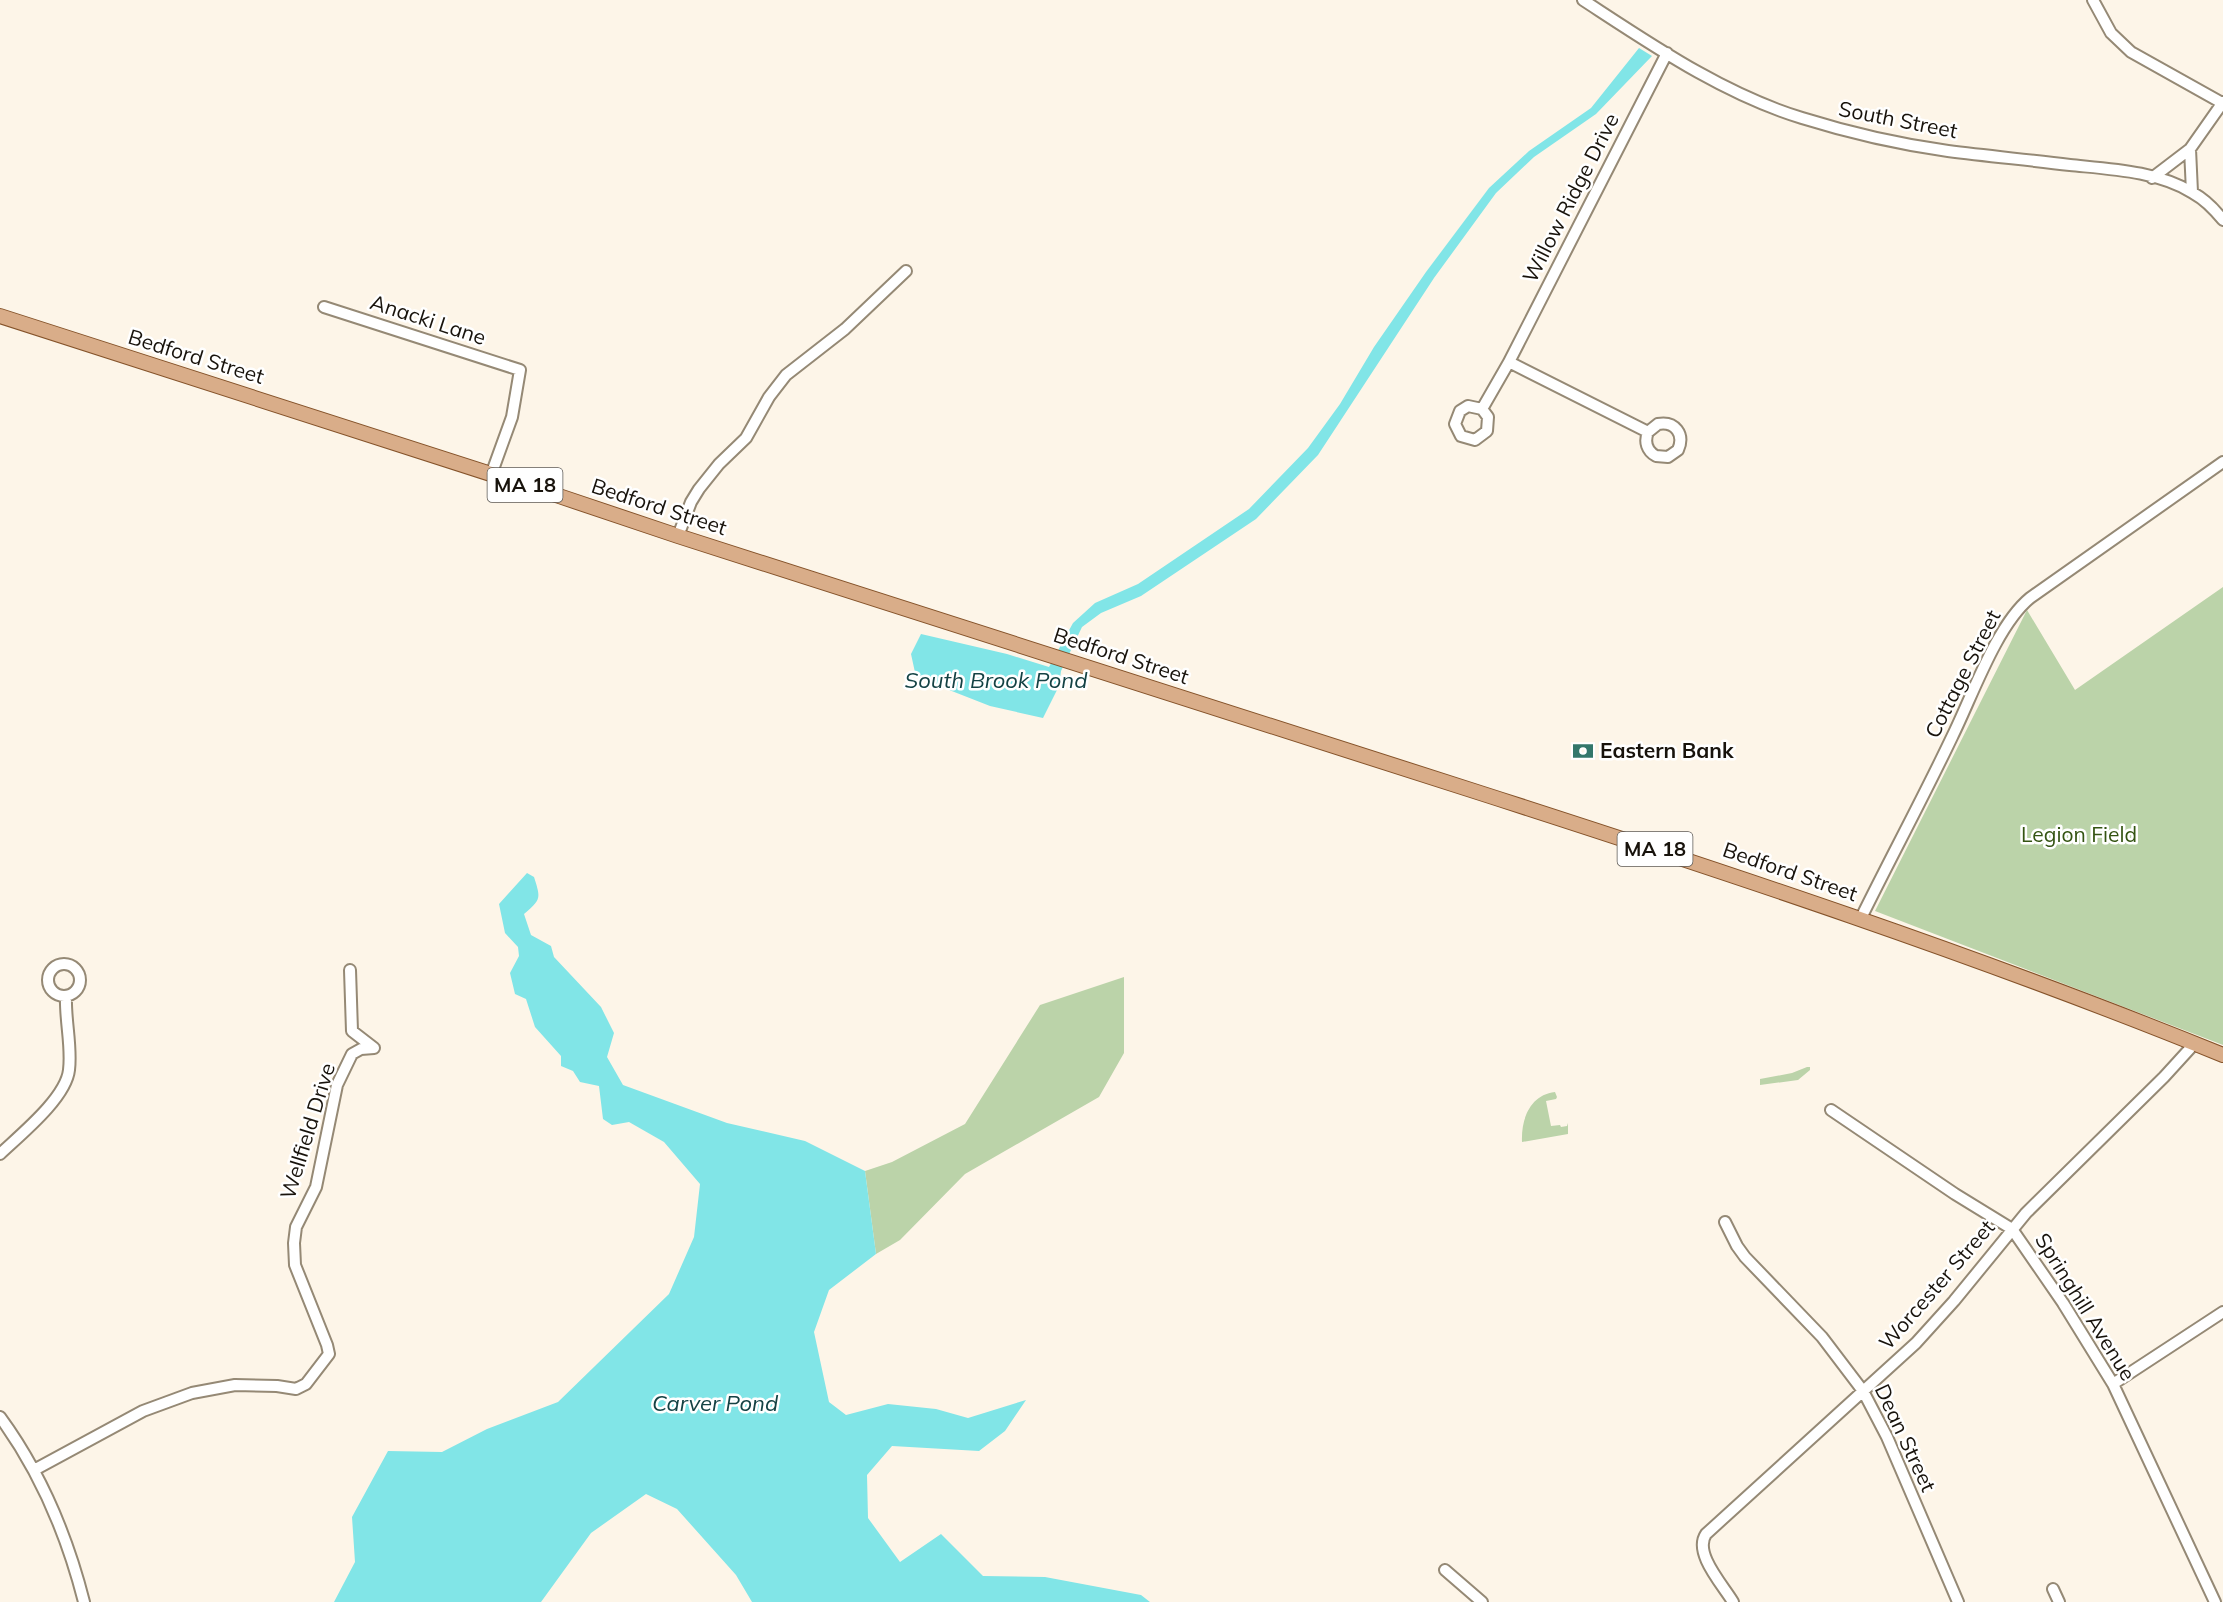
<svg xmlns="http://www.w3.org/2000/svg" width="2223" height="1602" viewBox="0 0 2223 1602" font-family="Mulish,sans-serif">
	<rect width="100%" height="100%" fill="#fdf5e8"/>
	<path fill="#bbd3a9" d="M2223,587V1045L1875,911L2027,610L2075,690Z
		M1124,977V1053L1099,1097L965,1174L900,1240L876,1254L865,1171L892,1162L965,1124L1040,1005Z
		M1807,1067H1810V1070L1798,1080L1760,1085V1079L1792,1073Z
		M1555,1092L1557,1097L1556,1099L1546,1101L1551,1126L1560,1125L1561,1127L1567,1126L1568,1123V1134L1522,1142C1521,1119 1530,1095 1555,1092Z"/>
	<path fill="#81e5e7" d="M1639,48L1652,56L1596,114L1534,157L1496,193L1434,278L1318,455L1256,519L1141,596L1101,613L1082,627L1061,671L1059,686L1043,718L990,706L916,677L911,654L921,634L1007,654L1049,667L1073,623L1095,603L1138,584L1249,509L1308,448L1340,404L1374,347L1426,272L1489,188L1529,151L1591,108Z
		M527,873L534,877C541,899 541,899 524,914L531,935L551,946L554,957L601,1007L614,1033L607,1057L623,1085L727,1123L805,1141L865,1171L876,1254L829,1290L814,1332L829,1402L846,1415L888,1404L936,1409L968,1418L1026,1400L1005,1431L979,1451L892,1446L867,1475L868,1518L900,1562L941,1534L983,1576L1045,1577L1141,1595L1150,1602H752L736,1575L677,1509L646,1494L591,1533L541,1602H334L355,1562L352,1517L388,1451L442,1452L487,1429L558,1402L669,1294L694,1237L700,1184L664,1142L629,1122L612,1125L603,1119L599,1086L580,1082L573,1071L561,1066V1056L535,1027L526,999L515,994L510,973L519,956L518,947L505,933L499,904Z"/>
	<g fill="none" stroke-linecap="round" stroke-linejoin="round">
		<defs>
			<path id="minor" d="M1583,0C1652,45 1723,94 1802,118C1850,133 1898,144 1948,151C1988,156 2029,160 2070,165C2109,169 2158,171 2193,193C2204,199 2215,210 2223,220
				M2093,0L2111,33L2131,52L2222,103
				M2190,149L2192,192
				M2152,178L2190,149L2223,102
				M324,307L520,370L512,417L491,475
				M1482,409L1468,406L1460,411L1455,424L1461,436L1475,440L1487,431L1488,417L1482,409L1509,362
				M1648,432L1658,424C1675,421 1685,434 1678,450L1668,457L1656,456C1647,451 1644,442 1648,432L1509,362L1667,53
				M678,536L691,502L699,489L719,464L746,438L769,397L786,375L845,329L906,271
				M1861,918C1891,857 1923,798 1952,737C1972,697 1996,626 2030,598L2223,462
				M48 980a16 16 0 1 1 32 0a16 16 0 1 1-32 0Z
				M1831,1110L1955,1194L2012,1229L2063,1303L2113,1384L2215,1602
				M0,1154C20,1135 66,1098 69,1070C72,1046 65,1021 66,996
				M1725,1222L1737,1246L1745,1257L1822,1337L1863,1391L1887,1437L1958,1602
				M2113,1384L2223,1312
				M0,1417C41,1473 67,1535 84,1602
				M34,1470L143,1411L192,1393L235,1385L277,1386L296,1389L306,1384L329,1354L327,1345L295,1265L294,1243L296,1227L316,1187L337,1085L352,1054L361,1049L374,1048L352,1031L350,970
				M1445,1570L1482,1602
				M2053,1589L2059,1602
				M1733,1602C1723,1585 1693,1553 1706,1534L1916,1343L1954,1301L2026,1213L2164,1077L2195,1043"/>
			<path id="major" d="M0,316L559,496L678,536C943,621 1208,706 1474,791C1726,872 1977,955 2223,1055"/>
		</defs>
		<use href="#minor" stroke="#958975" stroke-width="14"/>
		<use href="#major" stroke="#85532a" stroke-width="16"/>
		<use href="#minor" stroke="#fff" stroke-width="10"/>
		<use href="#major" stroke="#d9ad89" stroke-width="14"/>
	</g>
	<defs>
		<symbol id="bank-bare" viewBox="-9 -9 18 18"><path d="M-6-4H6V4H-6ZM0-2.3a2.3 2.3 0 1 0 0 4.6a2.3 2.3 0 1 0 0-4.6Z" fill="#33776b" stroke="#fff" stroke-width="2.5" paint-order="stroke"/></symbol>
	</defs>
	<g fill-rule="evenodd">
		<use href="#bank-bare" x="1568" y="736" width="30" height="30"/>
	</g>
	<g text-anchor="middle" stroke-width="5" stroke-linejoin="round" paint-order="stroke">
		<g fill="#fff" stroke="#5d5a55" stroke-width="1.5">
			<rect x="487.5" y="468" width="75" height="34" rx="4.5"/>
			<rect x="1617.5" y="832" width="75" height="34" rx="4.5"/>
		</g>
		<g font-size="20" font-weight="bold" fill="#18130c">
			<text x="525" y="492">MA 18</text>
			<text x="1655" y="856">MA 18</text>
		</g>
		<g font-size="21" fill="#18130c" stroke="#fff">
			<text transform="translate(1898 120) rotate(11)" y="7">South Street</text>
			<text transform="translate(1571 198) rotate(-63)" y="7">Willow Ridge Drive</text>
			<text transform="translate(428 320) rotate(18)" y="7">Anacki Lane</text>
			<text transform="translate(196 357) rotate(17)" y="7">Bedford Street</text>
			<text transform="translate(659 507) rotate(18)" y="7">Bedford Street</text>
			<text transform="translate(1121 656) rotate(18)" y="7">Bedford Street</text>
			<text transform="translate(1963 674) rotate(-63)" y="7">Cottage Street</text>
			<text transform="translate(1790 872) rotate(19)" y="7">Bedford Street</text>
			<text transform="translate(308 1131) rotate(-73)" y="7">Wellfield Drive</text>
			<text transform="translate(1937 1285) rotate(-49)" y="7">Worcester Street</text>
			<text transform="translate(2085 1307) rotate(58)" y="7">Springhill Avenue</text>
			<text transform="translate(1905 1438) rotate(65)" y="7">Dean Street</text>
		</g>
		<g font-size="21" font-weight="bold" fill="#18130c" stroke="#fff" text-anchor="start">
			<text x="1600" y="758">Eastern Bank</text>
		</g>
		<g font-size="21" fill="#345412" stroke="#fff">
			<text x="2079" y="842">Legion Field</text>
		</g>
		<g font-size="22" font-style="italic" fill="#144244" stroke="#fff">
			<text x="996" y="688">South Brook Pond</text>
			<text x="715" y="1411">Carver Pond</text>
		</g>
	</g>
</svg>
